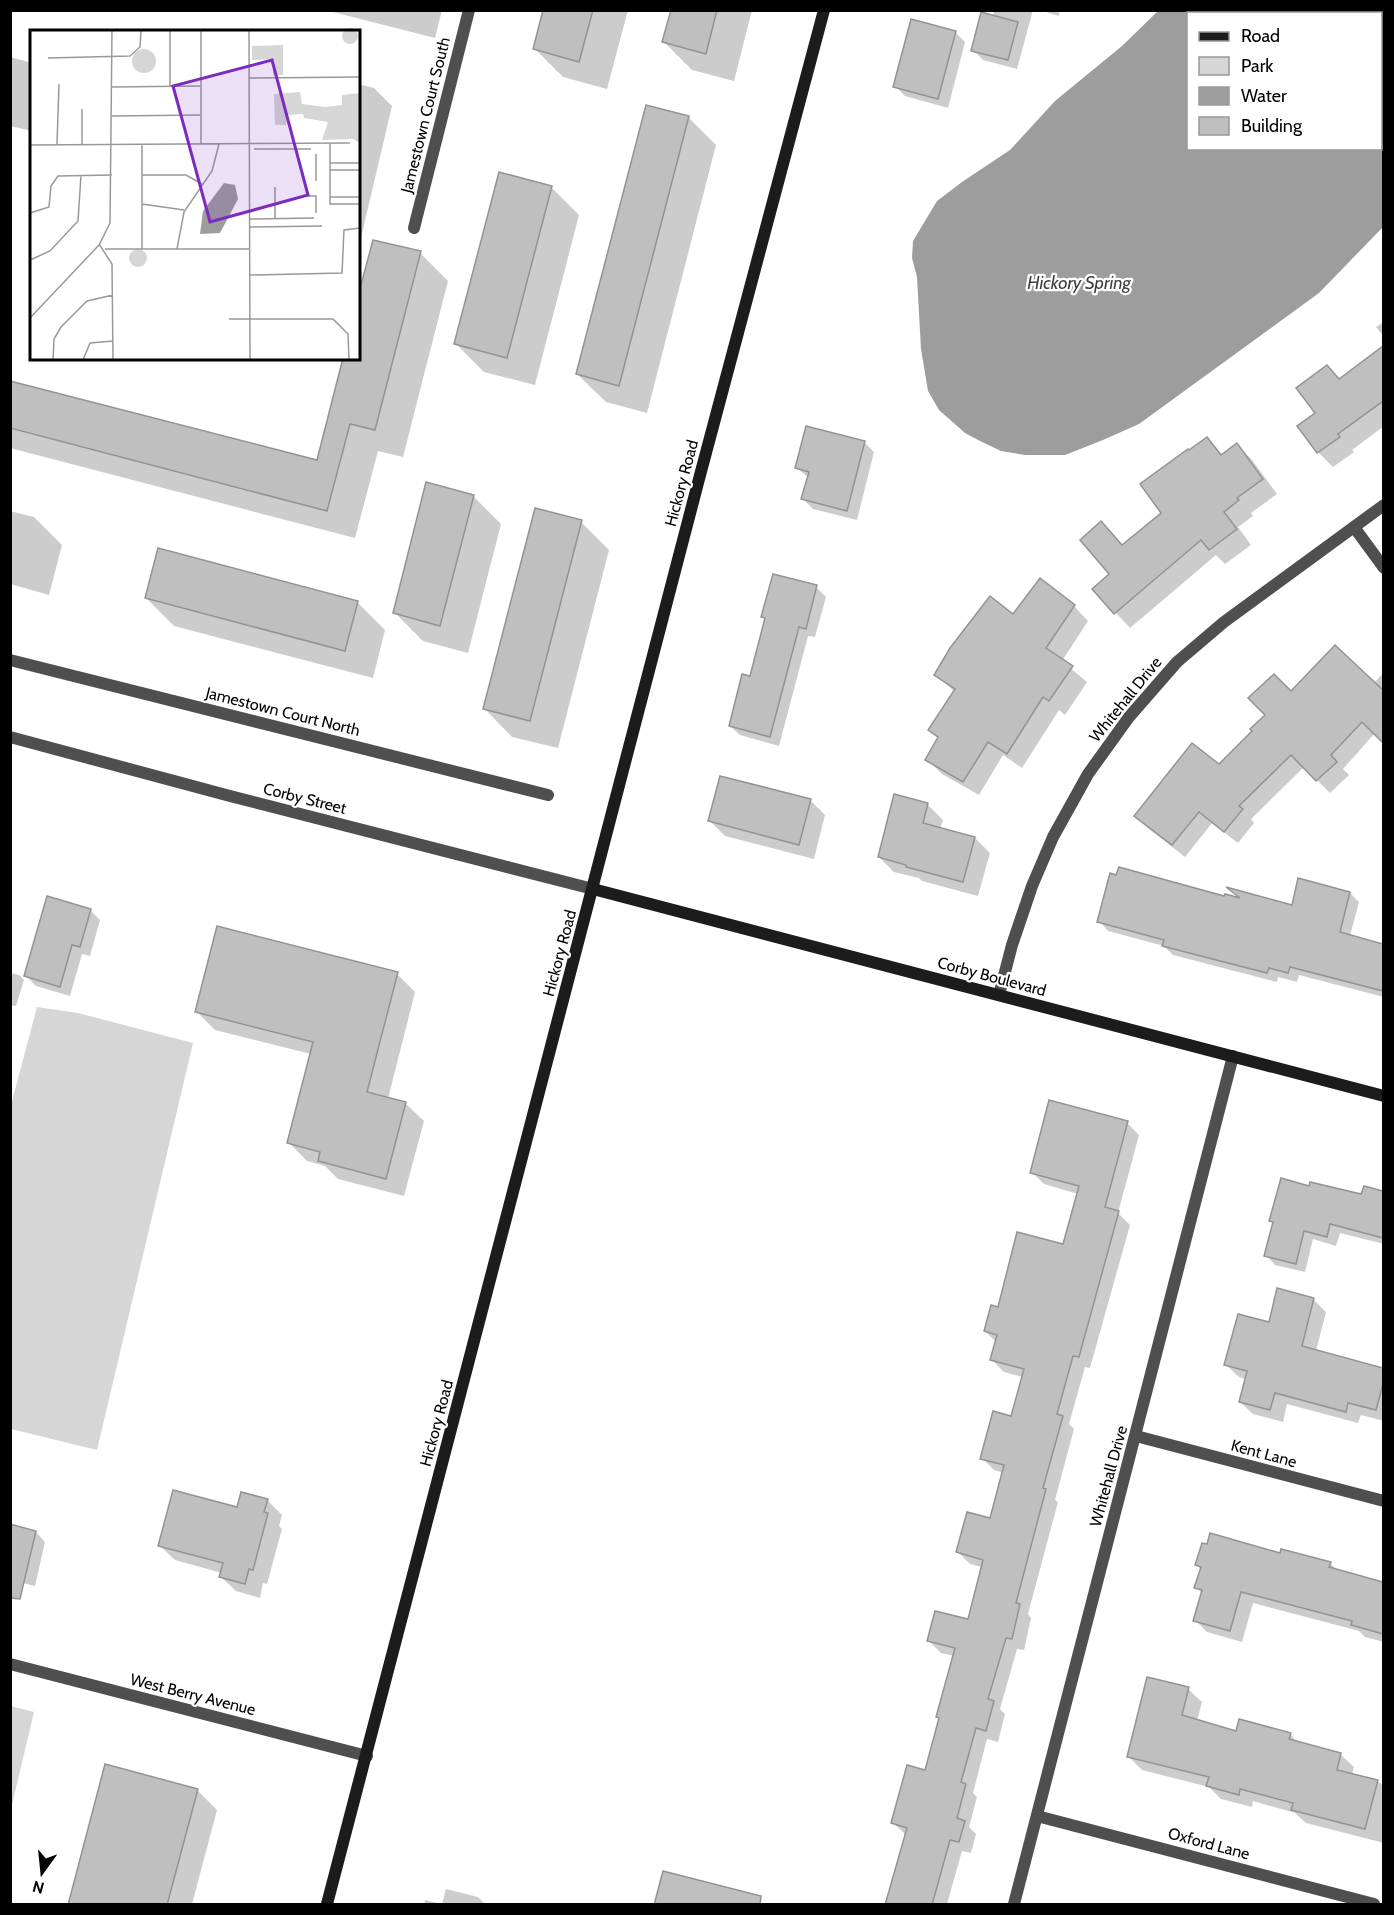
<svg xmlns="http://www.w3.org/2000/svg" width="1394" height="1915" viewBox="0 0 1394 1915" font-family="Cabin,sans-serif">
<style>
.green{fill:#d6d6d6}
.water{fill:#9d9d9d;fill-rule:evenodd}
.shadow{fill:#0003}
.building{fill:#bfbfbf;stroke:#939393;stroke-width:1.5}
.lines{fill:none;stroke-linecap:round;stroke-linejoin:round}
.street{stroke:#4f4f4f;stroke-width:12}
.secondary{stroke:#1c1c1c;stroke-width:12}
.labels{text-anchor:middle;stroke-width:4.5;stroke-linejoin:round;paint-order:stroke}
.street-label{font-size:16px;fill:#000;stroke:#fff}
.water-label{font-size:18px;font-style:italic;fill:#3e3e3e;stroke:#fff}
.inset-road{fill:none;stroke:#999;stroke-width:1.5}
.view{fill:#7b2cbf;fill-opacity:0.15;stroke:#7b2cbf;stroke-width:3}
.inset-edge{fill:none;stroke:#000;stroke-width:3}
</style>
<rect width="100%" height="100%" fill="#fff"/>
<g class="green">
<path d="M37,1007L78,1013L193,1043L97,1450L11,1429V1105Z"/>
<path d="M11,1706L34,1712L11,1809L10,1706Z"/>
</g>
<path class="water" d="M1158,11H1383V227L1319,293L1139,424L1103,440L1065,455H1025L1001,451L980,441L965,433L939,410L928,391L921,349L917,277L912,258L913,241L937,201L962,182L1010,150L1055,101L1122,46ZM1188,14H1380V148H1188Z"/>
<g class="shadow">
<path d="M325,10H442L435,38Z"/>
<path d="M545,10H628L607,89L563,77L535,49Z"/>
<path d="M672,10H752L734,81L692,70L664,42Z"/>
<path d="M994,10H1033L1017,69L983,60L973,50L993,17Z"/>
<path d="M1039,10H1060L1059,16Z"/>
<path d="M955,32L965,42L948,108L905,96L895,86Z"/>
<path d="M10,57L32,63V131L10,126Z"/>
<path d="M358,84L374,88L392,106L360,242H358Z"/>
<path d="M688,117L716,145L647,413L606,402L577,374Z"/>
<path d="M551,187L579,215L535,385L484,372L455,343Z"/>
<path d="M420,253L448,281L403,457L378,451L355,538L10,448V382L318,462L358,358Z"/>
<path d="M1384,322V337L1376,327Z"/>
<path d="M1384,348V426L1352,450L1354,452L1333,467L1318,452L1299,426L1317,413L1327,367L1340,380Z"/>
<path d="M1207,439L1223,455L1237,445L1252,460L1277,494L1251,513L1253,516L1238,527L1251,545L1225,564L1216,555L1130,628L1094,589L1111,574L1101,523L1123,546L1163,513Z"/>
<path d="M864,442L874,452L857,520L813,509L803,499L809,478L797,468Z"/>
<path d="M473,496L501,524L468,653L423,641L395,613Z"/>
<path d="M10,511L34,517L62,545L49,595L10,584Z"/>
<path d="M581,522L609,550L558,748L512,737L484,708Z"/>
<path d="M816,587L826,597L815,637L808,636L779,746L740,735L730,726L751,678L766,619L763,617Z"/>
<path d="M146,598L357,602L385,630L373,678L174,626Z"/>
<path d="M1074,606L1088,621L1062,661L1087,682L1065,715L1059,710L1022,768L1003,755L979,795L942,774L927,759L939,739L930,730L955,692L936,675L1013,616Z"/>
<path d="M1384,672V741L1375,733L1343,769L1349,775L1330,793L1304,767L1251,819L1254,823L1238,843L1212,823L1185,857L1149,829L1136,816L1219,766L1291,693L1374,683Z"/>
<path d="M895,796L928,805L943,820L940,829L975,838L990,853L978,896L922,881L919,878L894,872L879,857Z"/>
<path d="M810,800L825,815L814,859L725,836L710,821Z"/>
<path d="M1231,890L1293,907L1350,893L1359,902L1350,936L1384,945V997L1299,975L1297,982L1278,977L1277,982L1173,955L1164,946L1108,931L1099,921L1225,898L1241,900Z"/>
<path d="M90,910L100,920L90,956L82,954L70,996L36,986L26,976Z"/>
<path d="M10,973L19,975L24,980L16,1006L10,1005Z"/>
<path d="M397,974L415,992L388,1099L405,1103L424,1121L404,1196L338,1179L325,1166L307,1161L289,1143L311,1054L215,1030L197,1012Z"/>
<path d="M1127,1123L1139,1135L1118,1213L1130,1225L1090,1368L1085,1367L1069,1424L1074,1429L1055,1500L1058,1502L1028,1614L1031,1618L1024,1650L1017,1649L1000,1709L1005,1714L998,1742L987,1739L973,1793L977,1797L969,1827L976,1834L971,1853L962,1851L947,1904H887L906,1835L893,1823L926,1771L940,1719L937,1717L954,1656L941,1653L929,1641L969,1621L982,1567L970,1564L958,1552L992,1520L1004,1473L994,1470L982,1458L1012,1418L1023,1377L1004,1372L992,1360L996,1342L985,1331L999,1309L1064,1245L1078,1194L1044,1184L1032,1172Z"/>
<path d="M1310,1187L1363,1196L1365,1188L1384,1193V1244L1340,1233L1336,1246L1313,1239L1305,1272L1275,1265L1266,1255L1274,1224L1271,1221Z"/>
<path d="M1313,1299L1326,1312L1316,1351L1384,1369V1421L1361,1415L1358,1423L1287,1404L1283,1422L1253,1414L1240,1402L1246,1379L1239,1377L1226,1365L1270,1324Z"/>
<path d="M267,1500L282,1515L279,1526L282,1529L267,1584L263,1583L260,1598L236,1591L221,1577L222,1573L175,1560L160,1546Z"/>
<path d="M36,1532L45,1542L35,1586L10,1580Z"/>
<path d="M1281,1555L1330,1563L1338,1571L1384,1583V1642L1365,1637L1359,1631L1253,1603L1242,1642L1207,1632L1195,1620L1202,1593L1196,1587L1201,1569L1197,1565Z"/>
<path d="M1188,1689L1202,1702L1197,1721L1237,1733L1290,1734L1299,1744L1340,1754L1354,1767L1352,1775L1377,1781L1384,1786V1843L1306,1823L1295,1813L1253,1801L1252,1807L1221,1799L1209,1787L1142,1770L1129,1757Z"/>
<path d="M197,1790L217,1810L192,1904H69Z"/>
<path d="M446,1889L478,1897L485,1904H442Z"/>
<path d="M425,1900L441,1904H424Z"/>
</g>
<g class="building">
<path d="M543,10H593L579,62L533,49Z"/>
<path d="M671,10H717L706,54L662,42Z"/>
<path d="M981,12L1018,22L1008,60L971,51Z"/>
<path d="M911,19L956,31L938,99L893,87Z"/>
<path d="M646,105L689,116L619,386L576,374Z"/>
<path d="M499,172L552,186L507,358L454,344Z"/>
<path d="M373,240L421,251L375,430L350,424L327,511L10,428V381L317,460L343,358H358V296Z"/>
<path d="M1383,346V401L1338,434L1340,437L1317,453L1297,426L1315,413L1296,388L1327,365L1339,379Z"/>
<path d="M806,426L865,441L847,511L801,499L809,472L795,468Z"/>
<path d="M1207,437L1221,455L1237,443L1263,479L1237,498L1239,500L1224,512L1237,529L1209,550L1201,540L1114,614L1092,589L1109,574L1080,540L1101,521L1122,545L1161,513L1140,484L1188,449L1189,450Z"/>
<path d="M426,482L474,495L440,626L393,613Z"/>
<path d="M535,508L582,520L530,721L483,709Z"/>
<path d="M158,548L358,601L345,651L145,598Z"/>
<path d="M773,574L817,585L806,629L799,627L770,737L729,726L742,674L750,676L765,618L761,617Z"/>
<path d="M1040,578L1075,605L1046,648L1073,666L1049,701L1043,697L1007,754L988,742L963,782L925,760L938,737L928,730L955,689L934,675L950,648L990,596L1013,614Z"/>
<path d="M1335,645L1383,690V743L1362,722L1331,755L1337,762L1316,781L1291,755L1239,806L1243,809L1224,832L1199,812L1172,845L1134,816L1192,743L1219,764L1252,731L1250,729L1265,715L1248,698L1274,674L1291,691Z"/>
<path d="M720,776L811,799L799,845L708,821Z"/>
<path d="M894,794L928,803L923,823L975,837L963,882L906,867V865L878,857Z"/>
<path d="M1119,867L1224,896L1225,894L1240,898L1226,887L1292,905L1298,878L1350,892L1340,932L1383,944V991L1290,967L1288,973L1269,968L1267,973L1162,946L1164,940L1097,922L1110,873L1116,875Z"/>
<path d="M47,896L91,909L80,947L72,945L60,987L24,976Z"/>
<path d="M217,926L398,972L367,1092L406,1102L386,1179L318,1161L320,1152L287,1143L313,1042L195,1012Z"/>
<path d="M1049,1100L1128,1121L1105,1207L1119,1211L1079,1357L1073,1356L1057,1414L1063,1416L1043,1488L1046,1489L1016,1603L1020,1604L1012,1639L1006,1638L988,1699L994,1701L986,1731L976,1728L961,1782L966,1784L957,1818L965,1821L959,1842L950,1840L932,1905H885L907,1828L891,1823L907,1765L925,1770L939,1718L936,1717L955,1648L927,1641L935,1611L968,1619L983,1560L956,1552L967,1512L990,1518L1004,1465L980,1459L993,1411L1011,1416L1024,1369L990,1360L997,1335L984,1331L991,1305L998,1307L1017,1232L1063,1244L1079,1186L1030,1173Z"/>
<path d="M1281,1178L1309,1186L1310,1182L1361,1194L1364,1186L1383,1191V1238L1330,1224L1327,1237L1304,1231L1296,1264L1264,1256L1273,1222L1269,1221Z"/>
<path d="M1277,1288L1314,1298L1302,1346L1383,1368V1384L1376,1410L1348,1403L1346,1412L1275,1393L1270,1410L1239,1402L1247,1371L1224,1365L1238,1314L1269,1322Z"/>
<path d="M173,1490L237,1507L241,1492L268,1499L264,1512L268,1513L253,1570L249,1569L245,1584L219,1577L223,1563L158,1546Z"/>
<path d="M10,1524L36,1531L20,1599L10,1598Z"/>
<path d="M1210,1533L1280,1553L1281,1549L1331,1562L1329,1567L1383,1582V1634L1351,1625L1352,1621L1241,1592L1230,1631L1193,1621L1202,1590L1194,1588L1201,1567L1195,1565L1202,1543L1207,1544Z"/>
<path d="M1147,1677L1189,1687L1182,1715L1236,1731L1239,1719L1291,1733L1289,1739L1341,1753L1337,1770L1378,1780L1365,1829L1291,1810L1293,1803L1240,1789L1239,1795L1206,1786L1209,1777L1127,1757Z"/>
<path d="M105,1764L198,1789L167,1905H68Z"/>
<path d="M663,1871L761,1896L760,1905H654Z"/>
</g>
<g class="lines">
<g class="street">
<path d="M414,228L469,10"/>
<path d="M1354,527L1384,568"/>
<path d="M10,660L548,795"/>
<path d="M10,737L230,796L593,889"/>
<path d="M999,995L1012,945L1032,886L1053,837L1088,774L1129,717L1177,662L1224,622L1384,505"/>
<path d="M1136,1436L1384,1501"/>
<path d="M10,1664L367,1756"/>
<path d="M1037,1816L1374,1904"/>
<path d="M1014,1904L1233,1056"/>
</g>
<g class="secondary">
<path d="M593,889L1384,1096"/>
<path d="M327,1904L699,479L824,10"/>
</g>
</g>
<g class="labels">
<g class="street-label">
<text transform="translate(425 115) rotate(-76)" y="6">Jamestown Court South</text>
<text transform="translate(681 483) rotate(-75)" y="6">Hickory Road</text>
<text transform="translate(1125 699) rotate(-51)" y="6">Whitehall Drive</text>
<text transform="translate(283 711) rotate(14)" y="6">Jamestown Court North</text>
<text transform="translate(305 798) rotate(14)" y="6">Corby Street</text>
<text transform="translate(559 953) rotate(-75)" y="6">Hickory Road</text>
<text transform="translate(992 976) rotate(15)" y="6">Corby Boulevard</text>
<text transform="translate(436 1423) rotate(-75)" y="6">Hickory Road</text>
<text transform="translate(1264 1453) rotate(15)" y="6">Kent Lane</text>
<text transform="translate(1108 1476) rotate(-75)" y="6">Whitehall Drive</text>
<text transform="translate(193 1694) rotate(14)" y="6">West Berry Avenue</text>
<text transform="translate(1209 1843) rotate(15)" y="6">Oxford Lane</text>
</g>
<g class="water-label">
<text x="1079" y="289">Hickory Spring</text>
</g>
</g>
<g transform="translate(30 30)">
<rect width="330" height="330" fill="#fff"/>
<path d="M312 6a8 8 0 1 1 16 0a8 8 0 1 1-16 0ZM253,15V45H243V29L222,30V16ZM102 31a12 12 0 1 1 24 0a12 12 0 1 1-24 0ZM270,62L272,74L295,77L312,75V65L330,63V113L323,109L292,110L298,92L274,88L273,84L257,85L256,95H245L244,64ZM99 228a9 9 0 1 1 18 0a9 9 0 1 1-18 0Z" fill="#d6d6d6"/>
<path d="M194,153L205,155L208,169L190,203L170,204L173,181Z" fill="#9d9d9d"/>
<path class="inset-road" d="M171,0V114M219,0L220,330M18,28L100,26L110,17L111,0M219,48L330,47M82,57L170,56M140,57V0M52,79V114M82,86L170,85M300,113V174H330M27,114L29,54M112,114V219M0,115L320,113M224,119H281M286,124V151M300,133H330M300,140H330M112,145H156L172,154M245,157V189M272,166H286V183M300,167H330M112,174L154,180M0,183L19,177L21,156L28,146L82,145M220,189L284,188M220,197L292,196M69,214L82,234L83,330M75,219H220M147,219L154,182L182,141L189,114M0,230L20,221L48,191L51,145M220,245L312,243L314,200L330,198M0,288L69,215L80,193L82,0M199,289H303L318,304L319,330M23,330L24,309L31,297L57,271L83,265M53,330L60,313L83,311"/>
<path class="view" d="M242,30L278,165L180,192L143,56Z"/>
<rect width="330" height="330" class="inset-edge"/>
</g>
<rect width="1394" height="1915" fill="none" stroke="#000000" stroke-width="24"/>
<rect x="1187" y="12" width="195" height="138" fill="#ffffff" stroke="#999999" stroke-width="1.5"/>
<rect x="1199" y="32" width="30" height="9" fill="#1c1c1c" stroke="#999999" stroke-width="1.5"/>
<text x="1241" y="42" font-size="18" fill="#000000">Road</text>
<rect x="1199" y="57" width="30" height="18" fill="#d6d6d6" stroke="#999999" stroke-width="1.5"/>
<text x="1241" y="72" font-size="18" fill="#000000">Park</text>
<rect x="1199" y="87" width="30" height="18" fill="#9d9d9d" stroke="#999999" stroke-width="1.5"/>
<text x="1241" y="102" font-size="18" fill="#000000">Water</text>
<rect x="1199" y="117" width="30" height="18" fill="#bfbfbf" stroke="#999999" stroke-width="1.5"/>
<text x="1241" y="132" font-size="18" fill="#000000">Building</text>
<g transform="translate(42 1873) rotate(195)" stroke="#ffffff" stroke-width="4.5" paint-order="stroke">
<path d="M0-4.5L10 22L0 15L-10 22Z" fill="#000000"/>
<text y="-9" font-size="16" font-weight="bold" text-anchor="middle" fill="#000000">N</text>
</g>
</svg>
